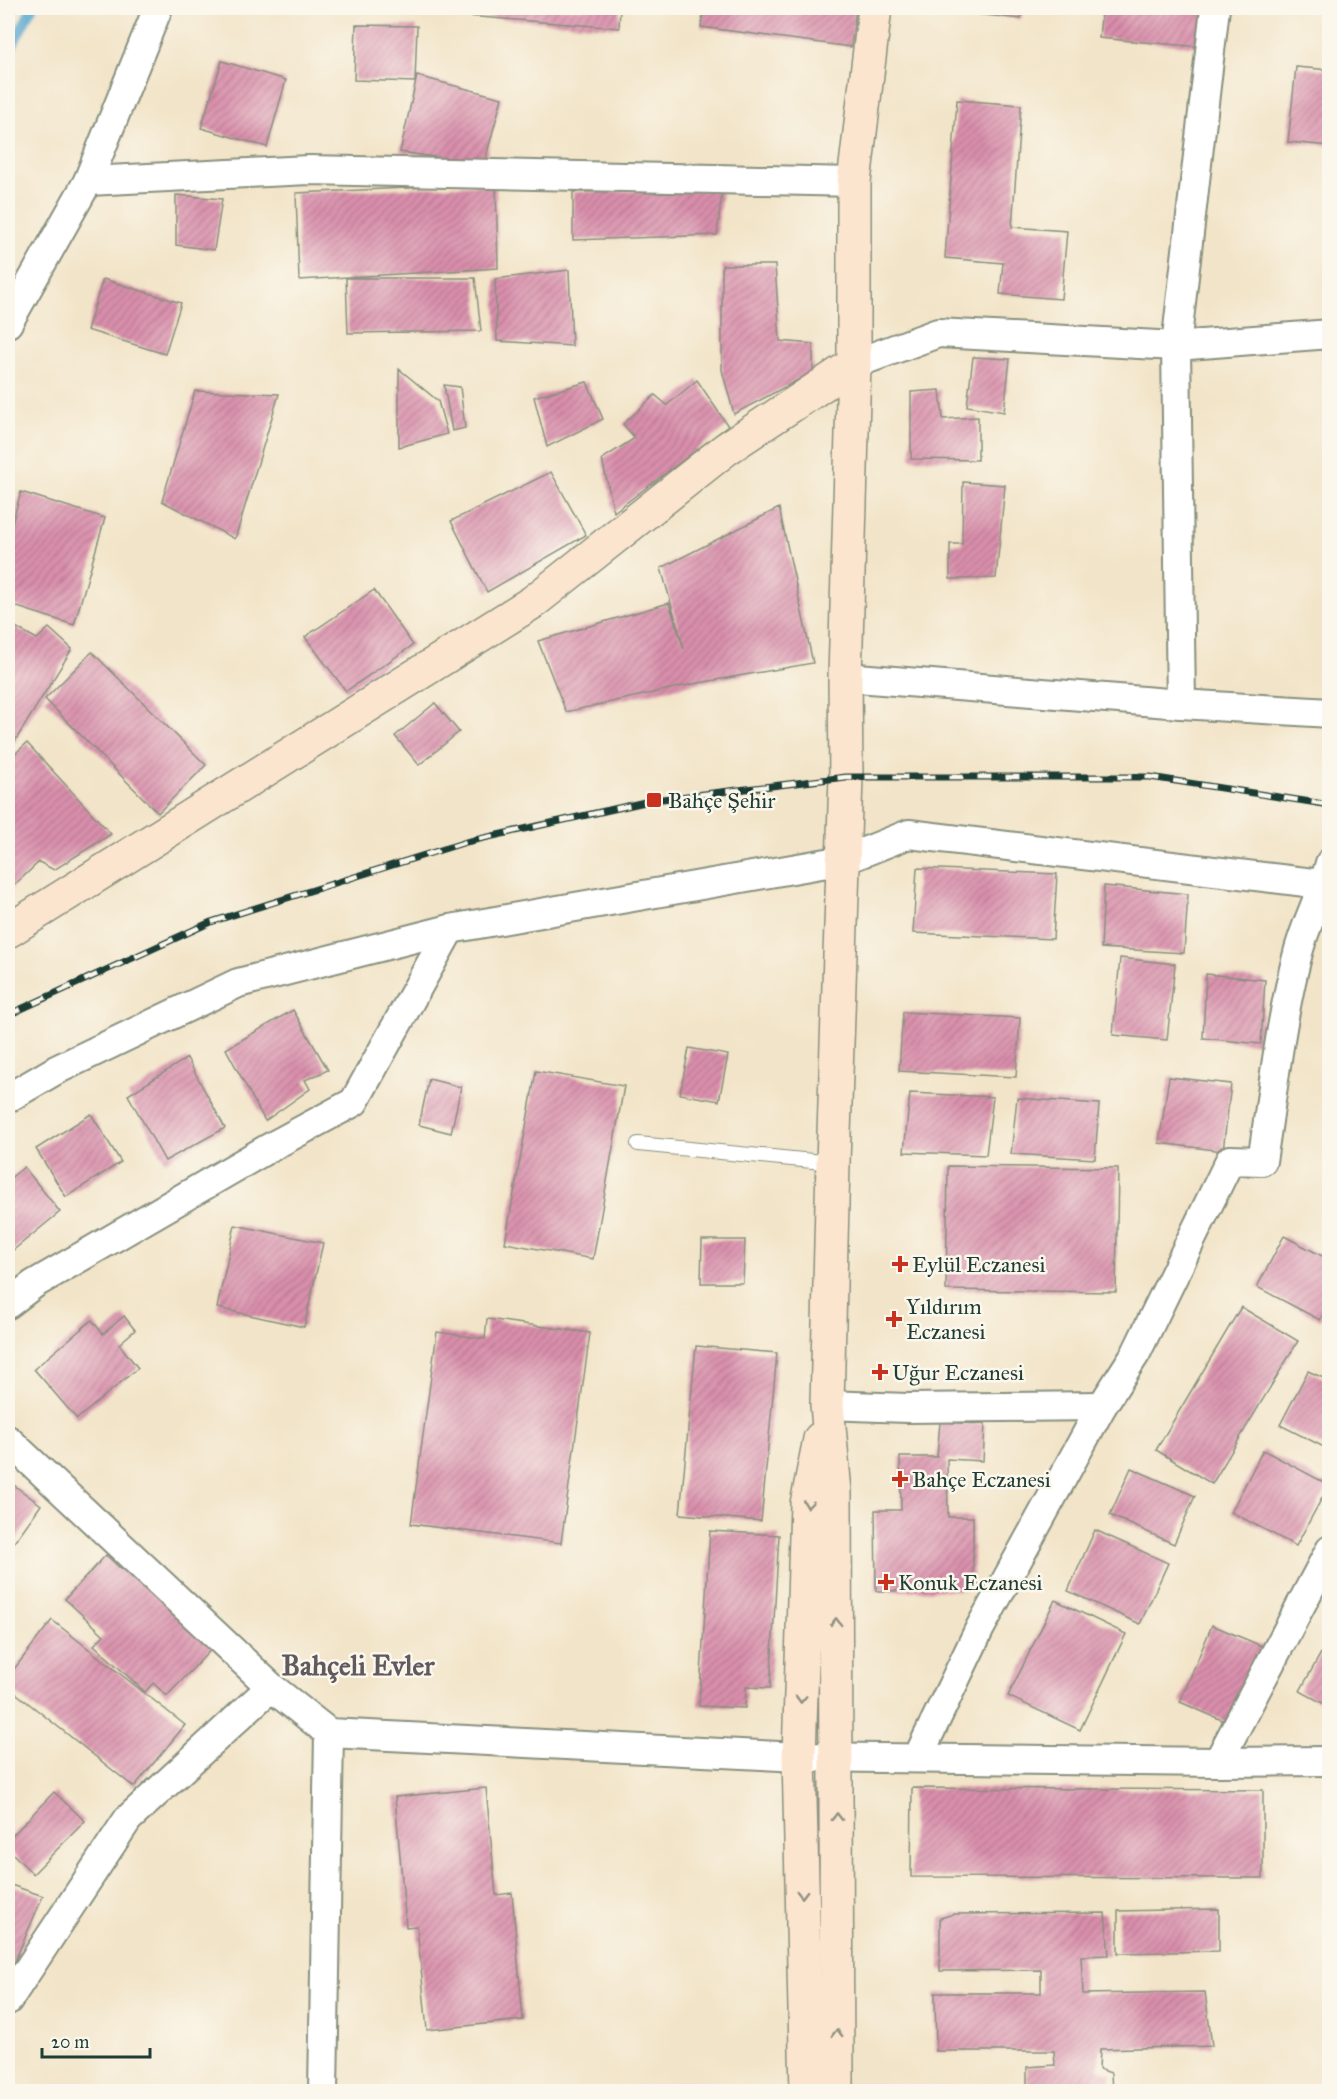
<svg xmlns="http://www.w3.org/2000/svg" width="1337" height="2099" viewBox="0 0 1337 2099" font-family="'IM FELL Great Primer',serif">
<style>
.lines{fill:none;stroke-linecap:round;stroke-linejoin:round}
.stream{stroke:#54a5cf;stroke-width:10}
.building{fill:url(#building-hatch)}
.lane-casing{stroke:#88907e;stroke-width:16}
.street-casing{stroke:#88907e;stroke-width:32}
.secondary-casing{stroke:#88907e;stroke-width:36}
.lane{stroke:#fff;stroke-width:14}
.street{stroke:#fff;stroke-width:28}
.secondary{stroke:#fce5cf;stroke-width:33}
.rail-casing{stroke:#1f3d34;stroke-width:7}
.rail{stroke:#fbf7ec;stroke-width:4.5;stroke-dasharray:14;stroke-linecap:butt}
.oneway{stroke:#8e9182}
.poi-dot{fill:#c8321e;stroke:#fbf7ec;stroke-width:2}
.labels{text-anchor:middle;stroke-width:5;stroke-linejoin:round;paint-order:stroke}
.poi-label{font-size:22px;fill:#1f3d34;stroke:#fbf7ec;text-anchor:start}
.district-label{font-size:28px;font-weight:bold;fill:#605a5e;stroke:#fbf7ec}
</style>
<defs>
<pattern id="building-hatch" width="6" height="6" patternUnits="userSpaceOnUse" patternTransform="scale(1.5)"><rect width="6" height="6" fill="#da8fac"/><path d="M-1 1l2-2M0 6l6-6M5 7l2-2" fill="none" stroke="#b0768d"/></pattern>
</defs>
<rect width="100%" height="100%" fill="#fbf7ec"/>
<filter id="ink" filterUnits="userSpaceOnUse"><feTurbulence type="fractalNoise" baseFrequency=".0167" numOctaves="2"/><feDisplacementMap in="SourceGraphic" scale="12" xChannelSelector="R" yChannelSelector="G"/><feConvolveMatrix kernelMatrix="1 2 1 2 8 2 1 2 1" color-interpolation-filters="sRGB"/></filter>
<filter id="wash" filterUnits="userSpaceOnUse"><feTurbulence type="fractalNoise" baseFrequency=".008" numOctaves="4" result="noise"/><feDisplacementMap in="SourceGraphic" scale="24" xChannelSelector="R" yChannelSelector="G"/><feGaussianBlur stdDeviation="1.35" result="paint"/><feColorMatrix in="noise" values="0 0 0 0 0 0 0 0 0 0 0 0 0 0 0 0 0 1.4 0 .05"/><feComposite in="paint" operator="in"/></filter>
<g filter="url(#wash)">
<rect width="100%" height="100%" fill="#f2e4c8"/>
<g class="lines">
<path class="stream" d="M8,54L32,8"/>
</g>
<g id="blocks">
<g class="building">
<path d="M443,8H620L619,28L442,14Z"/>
<path d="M704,8H856L851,47L701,27Z"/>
<path d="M968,8H1023L1021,19L967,13Z"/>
<path d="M1102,8H1205L1201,47L1099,38Z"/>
<path d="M356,25L417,26L415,82L354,80Z"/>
<path d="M222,61L286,80L267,147L201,128Z"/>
<path d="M1296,67L1330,70V146L1288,142Z"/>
<path d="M417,76L502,98L484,164L400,152Z"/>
<path d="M957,100L1021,105L1012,227L1067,231L1061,299L1000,294L1003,263L945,258Z"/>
<path d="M496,184L498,268L299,280L296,193Z"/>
<path d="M722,190L717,235L573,240V192Z"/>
<path d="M176,195L222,199L214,250L176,245Z"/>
<path d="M722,265H775L780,341L813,344V372L734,414L722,370Z"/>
<path d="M569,270L572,346L497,341L495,279Z"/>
<path d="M346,278H475L481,331L348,333Z"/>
<path d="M103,279L181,303L165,354L87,330Z"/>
<path d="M973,357L1010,359L1004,412L967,406Z"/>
<path d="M399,369L438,401L447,434L399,447Z"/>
<path d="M697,380L728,426L614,512L602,459L635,438L623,424L655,395L667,405Z"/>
<path d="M587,382L603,419L547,447L534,397Z"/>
<path d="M444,385L460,387L465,428L452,431Z"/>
<path d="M940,390L943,419L978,417V460L911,459V392Z"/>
<path d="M195,391L279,394L235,539L162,501Z"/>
<path d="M551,472L586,535L487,592L451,521Z"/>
<path d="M963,482L1005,485L996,578L950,579V544H962Z"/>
<path d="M21,492L105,518L74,625L8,604V538Z"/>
<path d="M779,508L813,663L693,684L566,712L538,641L669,603L684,649L661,568Z"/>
<path d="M374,590L413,645L346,691L305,637Z"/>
<path d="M8,623L37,639L49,628L72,649L12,746L8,744Z"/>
<path d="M92,652L206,765L158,813L45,699Z"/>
<path d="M435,703L459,732L419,765L395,736Z"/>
<path d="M27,743L111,834L54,870L39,862L8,891V760Z"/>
<path d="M917,868L1057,874L1053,939L913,933Z"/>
<path d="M1104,886L1188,894L1184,953L1101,948Z"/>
<path d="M1120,958L1175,964L1167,1040L1113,1035Z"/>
<path d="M1206,974L1265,980L1261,1044L1203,1038Z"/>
<path d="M293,1010L328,1070L305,1080L310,1089L265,1121L226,1049Z"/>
<path d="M903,1012L1020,1018L1016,1077L899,1071Z"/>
<path d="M689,1048L728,1055L719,1101L680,1094Z"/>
<path d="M187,1058L225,1128L165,1161L128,1095Z"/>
<path d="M536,1071L624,1086L593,1259L505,1243Z"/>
<path d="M1169,1077L1231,1084L1223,1151L1159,1143Z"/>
<path d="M429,1079L461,1087L451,1133L419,1125Z"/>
<path d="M910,1093L993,1097L986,1155L904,1152Z"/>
<path d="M1017,1098L1099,1104L1095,1159L1011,1154Z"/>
<path d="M91,1114L121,1162L66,1197L36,1149Z"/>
<path d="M948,1166L1118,1168L1116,1292L946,1290Z"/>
<path d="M24,1167L60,1212L11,1252L8,1248V1180Z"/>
<path d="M235,1225L323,1243L304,1327L217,1308Z"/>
<path d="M1284,1236L1330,1260V1303L1320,1320L1257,1287Z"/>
<path d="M702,1240H745L743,1283H701Z"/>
<path d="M1241,1307L1298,1341L1212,1484L1156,1450Z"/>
<path d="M124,1316L135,1330L119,1344L138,1368L77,1419L34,1369L92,1320L103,1334Z"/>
<path d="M487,1319L590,1333L561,1543L411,1524L437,1332L485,1339Z"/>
<path d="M696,1346L777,1353L761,1521L680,1514Z"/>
<path d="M1308,1371L1330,1381V1450L1280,1425Z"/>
<path d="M940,1422L985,1424L983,1461L947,1459L948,1517H973V1590L876,1591L875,1510H901L900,1457H937Z"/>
<path d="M1263,1450L1329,1485L1296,1546L1231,1512Z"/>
<path d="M1131,1468L1195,1496L1174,1544L1110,1515Z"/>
<path d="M8,1481L41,1505L8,1551Z"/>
<path d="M1095,1530L1168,1563L1140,1624L1068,1591Z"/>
<path d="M710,1531L779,1535L770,1688L746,1687L745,1708L699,1706Z"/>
<path d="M106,1555L122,1570L130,1560L218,1642L167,1696L153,1683L145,1692L94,1645L104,1635L65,1599Z"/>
<path d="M1055,1600L1126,1634L1080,1730L1008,1696Z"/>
<path d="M52,1620L185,1725L134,1787L8,1687V1677Z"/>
<path d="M1212,1625L1264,1647L1231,1724L1180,1702Z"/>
<path d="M1330,1637V1707L1300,1691Z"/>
<path d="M486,1788L496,1895L512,1893L523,2020L427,2030L417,1926L406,1927L395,1797Z"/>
<path d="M912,1788L1263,1790V1878L911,1877Z"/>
<path d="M54,1792L85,1821L33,1874L8,1849V1840Z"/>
<path d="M8,1884L43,1896L8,1977Z"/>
<path d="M1219,1909V1951L1118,1953V1911Z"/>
<path d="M1105,1913L1109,1955L1081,1956L1083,1994L1205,1992L1212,2046L1100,2049L1099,2069L1111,2073L1112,2092H1027V2067L1055,2065L1054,2051H936L935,1993H1041V1970L940,1971V1918L954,1914Z"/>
</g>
</g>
</g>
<g filter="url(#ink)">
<use href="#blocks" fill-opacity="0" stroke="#88907e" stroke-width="1.5"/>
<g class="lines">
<defs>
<path id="lane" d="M638,1144L833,1163"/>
<g id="street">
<path d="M88,181L309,170L854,182"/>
<path d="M8,323L88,181L158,8"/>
<path d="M854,364L938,333L1176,346L1330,334"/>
<path d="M845,677L1181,704L1330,713"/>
<path d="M1181,704L1176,346L1215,8"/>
<path d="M450,929L844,860L909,834L1330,885"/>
<path d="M8,1098L56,1070L238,983L450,929L354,1102L267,1149L34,1284L8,1304"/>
<path d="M827,1405L907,1408L1102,1406"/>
<path d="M8,1440L271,1687L329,1733L799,1757L1218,1762L1330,1761"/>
<path d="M918,1757L980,1628L1102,1406L1136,1353L1230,1160L1262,1161C1273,1092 1280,1021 1298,953C1306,922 1322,894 1330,863"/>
<path d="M1218,1762L1330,1550"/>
<path d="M8,2000L128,1819L271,1687"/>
<path d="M323,2092L329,1733"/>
</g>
<g id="secondary">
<path d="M8,931L533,602L726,449L854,364"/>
<path d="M807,2092L799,1757L807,1504L820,1439"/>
<path d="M837,2092L835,1492L827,1405L833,1163L846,777L845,677L854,364V182L875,8"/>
</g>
</defs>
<use href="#lane" class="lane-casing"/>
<use href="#street" class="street-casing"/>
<use href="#secondary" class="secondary-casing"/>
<use href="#lane" class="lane"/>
<use href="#street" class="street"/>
<use href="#secondary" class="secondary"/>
<defs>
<path id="rail" d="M8,1015L211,922L466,842L654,800L846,777H1150L1330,805"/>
</defs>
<use href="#rail" class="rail-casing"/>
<use href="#rail" class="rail"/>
</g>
<defs><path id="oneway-chevron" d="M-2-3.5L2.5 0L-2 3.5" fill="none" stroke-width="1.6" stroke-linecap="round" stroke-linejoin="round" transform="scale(1.5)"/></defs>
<g class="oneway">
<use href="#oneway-chevron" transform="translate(808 1504) rotate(97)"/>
<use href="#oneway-chevron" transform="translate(836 1622) rotate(-90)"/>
<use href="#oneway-chevron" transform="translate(801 1699) rotate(92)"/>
<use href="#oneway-chevron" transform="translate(837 1817) rotate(-90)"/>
<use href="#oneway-chevron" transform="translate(802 1894) rotate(89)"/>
<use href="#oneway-chevron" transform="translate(837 2033) rotate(-90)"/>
</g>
</g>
<g class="poi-dot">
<rect x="646" y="792" width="16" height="16" rx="3"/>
<path d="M897 1255h6v6h6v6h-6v6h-6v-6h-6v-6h6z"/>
<path d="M891 1310h6v6h6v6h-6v6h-6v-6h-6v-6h6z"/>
<path d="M877 1363h6v6h6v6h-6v6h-6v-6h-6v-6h6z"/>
<path d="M897 1470h6v6h6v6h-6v6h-6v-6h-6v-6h6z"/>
<path d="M883 1573h6v6h6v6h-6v6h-6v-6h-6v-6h6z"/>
</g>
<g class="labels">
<g class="poi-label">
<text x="668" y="808">Bahçe Şehir</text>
<text x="912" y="1272">Eylül Eczanesi</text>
<text x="906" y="1314">Yıldırım<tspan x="906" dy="25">Eczanesi</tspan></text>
<text x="892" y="1380">Uğur Eczanesi</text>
<text x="912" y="1487">Bahçe Eczanesi</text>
<text x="898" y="1590">Konuk Eczanesi</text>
</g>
<g class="district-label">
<text x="358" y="1675">Bahçeli Evler</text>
</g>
</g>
<rect width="1337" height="2099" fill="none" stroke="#fbf7ec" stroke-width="30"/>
<path d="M42 2048v9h108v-9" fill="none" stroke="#1f3d34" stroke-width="3"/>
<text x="51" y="2048" font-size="18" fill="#1f3d34" stroke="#fbf7ec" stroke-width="4.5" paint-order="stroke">20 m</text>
</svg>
